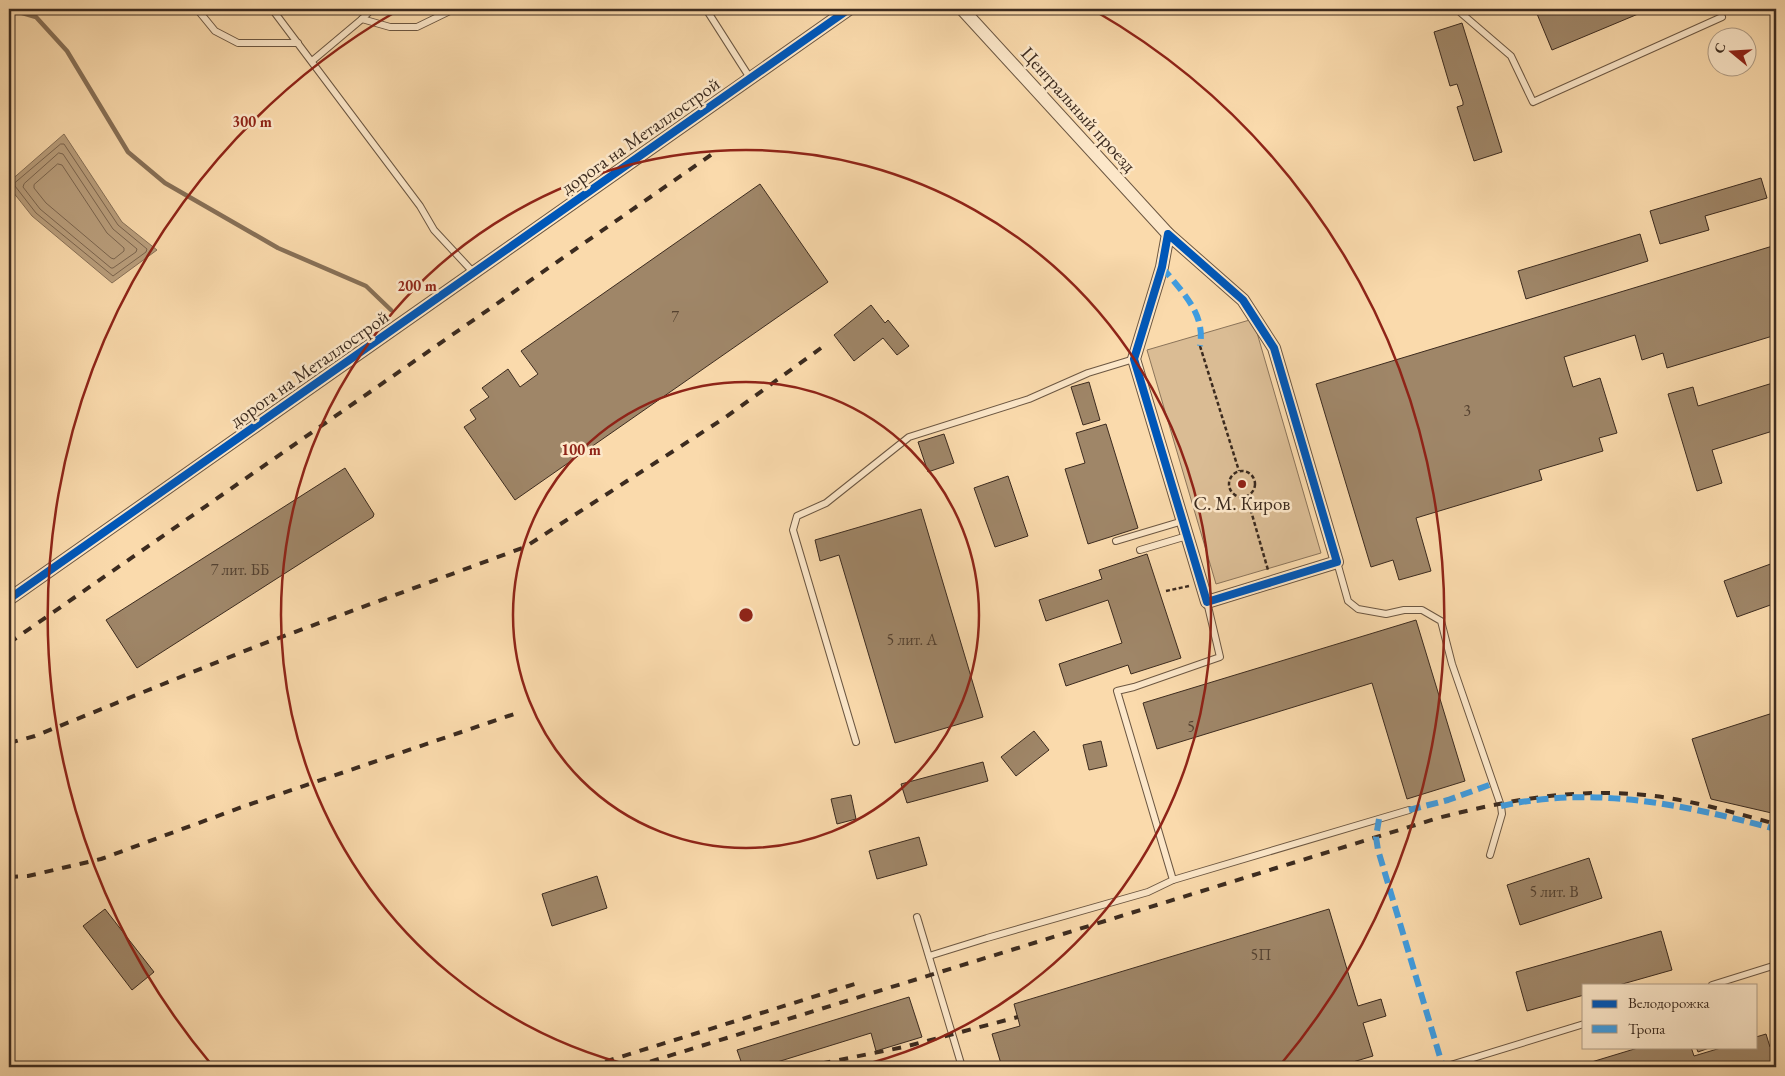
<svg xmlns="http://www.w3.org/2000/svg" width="1785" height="1076" viewBox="0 0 1785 1076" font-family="'EB Garamond',serif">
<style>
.green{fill:#dabc94;stroke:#8b745a}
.water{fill:#b99e7c;stroke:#877057}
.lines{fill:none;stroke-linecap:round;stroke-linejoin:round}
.shore{stroke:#7a644e;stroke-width:1}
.stream{stroke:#877057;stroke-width:4.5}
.building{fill:#9f8668;stroke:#3c2b1f}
.lane-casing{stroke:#6c5742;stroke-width:8}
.street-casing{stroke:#6c5742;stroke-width:14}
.path{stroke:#3c2b1f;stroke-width:2.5;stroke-dasharray:4 2.5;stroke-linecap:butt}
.lane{stroke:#fce7c9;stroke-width:6}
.street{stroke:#fce7c9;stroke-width:12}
.rail{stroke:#3c2b1f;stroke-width:4;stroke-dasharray:9 9;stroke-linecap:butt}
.quiet{stroke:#3f9ce0;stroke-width:6;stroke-dasharray:12 6;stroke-linecap:butt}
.cycleway-casing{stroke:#fce7c9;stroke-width:11}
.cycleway{stroke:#0057b8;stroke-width:8}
.ring{fill:none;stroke:#8f2418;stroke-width:2.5}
.poi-dot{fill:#8f2418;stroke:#fce7c9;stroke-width:2}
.labels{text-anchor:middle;stroke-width:5;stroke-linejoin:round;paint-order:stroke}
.number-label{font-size:16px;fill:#554231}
.street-label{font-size:19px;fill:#3c2b1f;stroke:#fce7c9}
.poi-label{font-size:19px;fill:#3c2b1f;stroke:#fce7c9}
.centre{fill:#8f2418;stroke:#fce7c9;stroke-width:2.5}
.ring-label{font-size:15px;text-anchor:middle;font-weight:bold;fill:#8f2418;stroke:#fce7c9;stroke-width:5;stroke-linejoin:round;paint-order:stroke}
</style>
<rect width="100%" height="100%" fill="#fadaac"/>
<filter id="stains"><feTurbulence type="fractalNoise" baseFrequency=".004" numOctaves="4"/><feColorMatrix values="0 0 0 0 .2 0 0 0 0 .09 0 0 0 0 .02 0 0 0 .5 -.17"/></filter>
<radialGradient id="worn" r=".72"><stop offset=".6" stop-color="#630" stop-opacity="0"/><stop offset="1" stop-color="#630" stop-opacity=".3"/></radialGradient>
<path class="green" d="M1253,319L1321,553L1216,584L1147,350Z"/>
<path class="water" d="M64,134L122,222L157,250L112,283L32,216L9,187V182Z"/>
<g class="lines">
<g class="shore">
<path d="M61,144H64L118,225L147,249L146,252L113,276L36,213L15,186V183Z"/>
<path d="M59,153L63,154L113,229L137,249L136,252L113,268H111L40,209L23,187L24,184Z"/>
<path d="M58,164L62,165L107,233L124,248V251L114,259L111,258L46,203L34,188V185Z"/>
</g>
<path class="stream" d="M9,9L36,17L67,51L128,152L165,183L278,248L366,286L391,310"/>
</g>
<g class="building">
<path d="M1535,9H1650L1552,50Z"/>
<path d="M1462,23L1502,152L1474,161L1457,107L1463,105V102L1457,84L1450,86L1434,32Z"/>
<path d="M1761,178L1767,198L1705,216L1709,230L1660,244L1650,211Z"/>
<path d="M760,184L828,282L515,500L464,427L476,419L470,410L489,397L482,388L508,369L520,387L538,374L521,351Z"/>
<path d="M1640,234L1648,261L1526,299L1518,271Z"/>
<path d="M1776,245V335L1667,368L1663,353L1642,360L1635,335L1564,357L1573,387L1600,378L1617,433L1599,438L1603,451L1539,470L1542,480L1416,518L1431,571L1399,580L1393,560L1371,567L1316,384Z"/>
<path d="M871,305L885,323L888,320L909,346L897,355L883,338L854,361L834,335Z"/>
<path d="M1089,382L1100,420L1083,425L1071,387Z"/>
<path d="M1776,382V430L1712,450L1722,483L1697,491L1668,394L1693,387L1698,406Z"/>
<path d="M1106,424L1138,528L1088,544L1065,469L1085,463L1076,433Z"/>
<path d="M944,434L954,463L928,472L918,442Z"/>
<path d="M345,468L374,514L373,517L137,668L106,620Z"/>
<path d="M1008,476L1028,536L995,547L974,488Z"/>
<path d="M921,509L983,717L895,743L839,555L820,561L815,540Z"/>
<path d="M1147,554L1181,658L1131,674L1128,665L1066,686L1059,664L1122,643L1108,600L1046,621L1039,600L1102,579L1099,570Z"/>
<path d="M1776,562V603L1737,617L1724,581Z"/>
<path d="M1416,620L1465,781L1407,799L1372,683L1157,749L1143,703Z"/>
<path d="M1776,712V814L1711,799L1692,739Z"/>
<path d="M1034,731L1049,750L1016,776L1001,757Z"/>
<path d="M1101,741L1107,766L1089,770L1083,745Z"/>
<path d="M983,762L988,781L907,803L901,784Z"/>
<path d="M851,795L856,819L837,824L831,799Z"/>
<path d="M919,837L927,865L877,879L869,851Z"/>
<path d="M1589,858L1602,898L1520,925L1507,885Z"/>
<path d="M597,876L607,908L552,926L542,894Z"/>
<path d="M105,909L154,972L132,990L83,926Z"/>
<path d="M1329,909L1358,1006L1381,999L1386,1016L1363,1023L1373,1056L1336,1067H1002L992,1034L1020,1026L1014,1004Z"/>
<path d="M1661,931L1672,970L1619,985H1584V995L1527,1011L1516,972Z"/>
<path d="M909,997L922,1037L876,1051L871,1033L761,1067H743L737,1050Z"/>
<path d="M1766,1034L1770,1047L1776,1045V1067H1575L1641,1047H1691L1694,1056L1724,1047H1756V1037Z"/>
<path d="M1696,1047H1712L1698,1052Z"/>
</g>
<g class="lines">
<defs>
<g id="lane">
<path d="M197,9L215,31L238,43H298"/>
<path d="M272,9L420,206L434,230L473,272"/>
<path d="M706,9L750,78"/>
<path d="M1460,9L1461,13L1511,56L1533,102L1722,17"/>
<path d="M362,19L390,27H417L454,9"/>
<path d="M312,61L362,19L372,9"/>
<path d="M1116,541L1183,521"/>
<path d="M1140,550L1187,536"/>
<path d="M1337,562L1348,601L1358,609L1386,614L1404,610H1422L1441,621L1452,664L1501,806L1502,814L1490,855"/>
<path d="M856,742L793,530L797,516L826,503L909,437L1029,399L1088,373L1134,359"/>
<path d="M1173,880L1409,810"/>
<path d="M917,917L962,1067"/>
<path d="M929,956L987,938L1148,892L1173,880L1117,691L1134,687L1220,657L1207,602"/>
<path d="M1712,985L1776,965"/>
<path d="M1444,1067L1584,1024"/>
</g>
<g id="street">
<path d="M962,9L1168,234"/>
<path d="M1168,234L1243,300L1274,348L1337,562L1207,602L1134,359L1162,267Z"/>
<path d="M9,599L849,9"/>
</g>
</defs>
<use href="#lane" class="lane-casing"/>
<use href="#street" class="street-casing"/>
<g class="path">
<path d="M1200,346L1239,471"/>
<circle cx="1242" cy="484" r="13"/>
<path d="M1247,497L1268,570"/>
<path d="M1166,591L1189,586"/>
</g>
<use href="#lane" class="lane"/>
<use href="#street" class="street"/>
<g class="rail">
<path d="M9,643L718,150"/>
<path d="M9,743L35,736L257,646L525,547L726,417L821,348"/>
<path d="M9,877L28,876L101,859L242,807L520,712"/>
<path d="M588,1067L861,982"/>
<path d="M633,1067L1438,818C1508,800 1572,788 1645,795C1688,799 1735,813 1776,824"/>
<path d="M804,1067L904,1047L1018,1017"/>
</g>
<g class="quiet">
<path d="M1162,267C1181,291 1206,313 1200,346"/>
<path d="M1501,806C1595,785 1684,805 1776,829"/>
<path d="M1409,810L1448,800L1492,784"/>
<path d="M1379,819L1376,837L1378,850L1443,1067"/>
</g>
<defs>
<g id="cycleway">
<path d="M1168,234L1243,300L1274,348L1337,562L1207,602L1134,359L1162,267Z"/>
<path d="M9,599L849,9"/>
</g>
</defs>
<use href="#cycleway" class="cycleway-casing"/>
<use href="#cycleway" class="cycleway"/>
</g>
<g class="ring">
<circle cx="746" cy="615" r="233"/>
<path d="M637 1067A465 465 0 1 1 855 1067"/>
<path d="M211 1064A698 698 0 0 1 397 11M1095 11A698 698 0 0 1 1281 1064"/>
</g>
<circle class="poi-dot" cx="1242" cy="484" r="5"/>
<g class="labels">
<g class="number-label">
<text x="675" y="322">7</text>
<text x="1467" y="416">3</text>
<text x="240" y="575">7 лит. ББ</text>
<text x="912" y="645">5 лит. А</text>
<text x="1191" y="732">5</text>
<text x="1554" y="897">5 лит. В</text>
<text x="1261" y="960">5П</text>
</g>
<g class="street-label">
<text transform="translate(1079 109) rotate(48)" y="7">Центральный проезд</text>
<text transform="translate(640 135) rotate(-35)" y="7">дорога на Металлострой</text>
<text transform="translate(309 368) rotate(-35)" y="7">дорога на Металлострой</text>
</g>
<g class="poi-label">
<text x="1242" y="510">С. М. Киров</text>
</g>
</g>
<circle cx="746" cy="615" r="8" class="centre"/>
<g class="ring-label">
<text x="252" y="127">300 m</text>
<text x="417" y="291">200 m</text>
<text x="581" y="455">100 m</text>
</g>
<rect width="1785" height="1076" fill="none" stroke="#fadaac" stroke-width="30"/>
<rect x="10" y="10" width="1765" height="1056" fill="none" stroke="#3c2b1f" stroke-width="2.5"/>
<rect x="15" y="15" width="1755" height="1046" fill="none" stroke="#3c2b1f"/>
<rect x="1582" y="984" width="175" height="65" fill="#fce7c9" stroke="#af9c85"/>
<rect x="1592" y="1000" width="25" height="8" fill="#0057b8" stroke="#af9c85"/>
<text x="1628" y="1008" font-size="15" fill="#3c2b1f">Велодорожка</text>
<rect x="1592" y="1025" width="25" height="8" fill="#3f9ce0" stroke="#af9c85"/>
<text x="1628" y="1034" font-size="15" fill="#3c2b1f">Тропа</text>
<g transform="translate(1732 52) rotate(288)"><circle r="24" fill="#fce7c9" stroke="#af9c85"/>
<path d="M0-4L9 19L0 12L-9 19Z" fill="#8f2418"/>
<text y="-8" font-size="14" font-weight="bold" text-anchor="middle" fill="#3c2b1f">С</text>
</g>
<rect width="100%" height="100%" filter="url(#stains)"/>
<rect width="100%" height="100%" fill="url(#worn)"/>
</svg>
